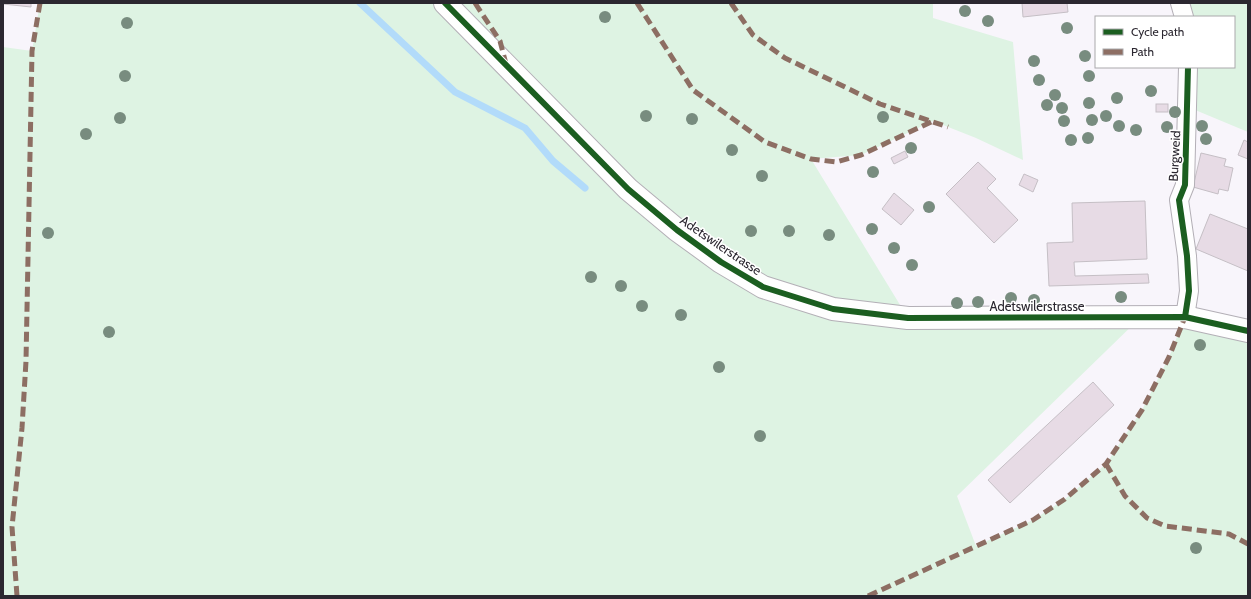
<svg xmlns="http://www.w3.org/2000/svg" width="1251" height="599" viewBox="0 0 1251 599" font-family="Cabin,sans-serif">
<style>
.green{fill:#def3e3}
.lines{fill:none;stroke-linecap:round;stroke-linejoin:round}
.stream{stroke:#b2dbfa;stroke-width:7}
.building{fill:#e7dbe5;stroke:#c5bfc5}
.minor-casing{stroke:#b3afb6;stroke-width:20}
.tertiary-casing{stroke:#b3afb6;stroke-width:24}
.minor{stroke:#fefefe;stroke-width:18}
.tertiary{stroke:#fefefe;stroke-width:22}
.quiet{stroke:#8d6e63;stroke-width:5;stroke-dasharray:10 5;stroke-linecap:butt}
.cycleway-casing{stroke:#fff;stroke-width:8}
.cycleway{stroke:#1b5e20;stroke-width:6}
.tree{fill:#788c7f}
.labels{text-anchor:middle;stroke-width:3;stroke-linejoin:round;paint-order:stroke}
.street-label{font-size:13px;fill:#2b2730;stroke:#fff}
</style>
<rect width="100%" height="100%" fill="#f8f5fb"/>
<g class="green">
<path d="M40,3H933V18L1013,42L1023,160L976,138L933,121L861,155L811,159L908,318L1142,316L957,496L976,546L1033,520L1065,499L1106,464L1142,410L1169,357L1185,317L1248,331V596H3V47L32,51Z"/>
<path d="M1179,3H1248V132L1188,107V67H1234V17H1183Z"/>
</g>
<g class="lines">
<path class="stream" d="M360,3L455,92L525,128L553,161L585,188"/>
</g>
<g class="building">
<path d="M3,3H31V7L3,4Z"/>
<path d="M1022,3H1067L1068,12L1023,17Z"/>
<rect x="1156" y="104" width="12" height="8"/>
<path d="M1244,140L1248,142V159L1238,155Z"/>
<path d="M905,151L908,157L894,164L891,158Z"/>
<path d="M1201,153L1226,159L1224,166L1233,168L1228,191L1219,189L1218,194L1193,187Z"/>
<path d="M978,162L996,179L987,188L1018,220L994,243L946,194Z"/>
<path d="M1024,174L1038,180L1033,192L1019,185Z"/>
<path d="M894,193L914,210L901,225L882,209Z"/>
<path d="M1145,201L1147,259L1074,262L1075,276L1148,274L1149,283L1049,286L1047,243L1073,242L1072,203Z"/>
<path d="M1210,214L1248,229V271L1196,249Z"/>
<path d="M1093,382L1114,405L1010,503L988,480Z"/>
</g>
<g class="lines">
<defs>
<g id="minor">
<path d="M1180,3L1184,17"/>
<path d="M1185,317L1189,291L1187,256L1179,200L1185,185L1188,67"/>
</g>
<path id="tertiary" d="M445,3L628,189L677,230L721,262L763,287L833,309L908,318L1185,317L1248,331"/>
</defs>
<use href="#minor" class="minor-casing"/>
<use href="#tertiary" class="tertiary-casing"/>
<use href="#minor" class="minor"/>
<use href="#tertiary" class="tertiary"/>
<g class="quiet">
<path d="M475,3L500,41L506,64"/>
<path d="M637,3L693,90L765,142L811,159L836,162L861,155L933,121"/>
<path d="M731,3L753,35L785,58L880,104L948,127"/>
<path d="M1106,464L1125,496L1147,518L1165,526L1229,534L1248,544"/>
<path d="M17,596L12,527L22,428L26,361L32,51L40,3"/>
<path d="M868,596L1033,520L1065,499L1106,464L1142,410L1169,357L1185,317"/>
</g>
<defs>
<g id="cycleway">
<path d="M445,3L628,189L677,230L721,262L763,287L833,309L908,318L1185,317L1248,331"/>
<path d="M1185,317L1189,291L1187,256L1179,200L1185,185L1188,67"/>
</g>
</defs>
<use href="#cycleway" class="cycleway-casing"/>
<use href="#cycleway" class="cycleway"/>
</g>
<g class="tree">
<circle cx="965" cy="11" r="6"/>
<circle cx="605" cy="17" r="6"/>
<circle cx="988" cy="21" r="6"/>
<circle cx="127" cy="23" r="6"/>
<circle cx="1067" cy="28" r="6"/>
<circle cx="1085" cy="56" r="6"/>
<circle cx="1034" cy="61" r="6"/>
<circle cx="125" cy="76" r="6"/>
<circle cx="1089" cy="76" r="6"/>
<circle cx="1039" cy="80" r="6"/>
<circle cx="1151" cy="91" r="6"/>
<circle cx="1055" cy="95" r="6"/>
<circle cx="1117" cy="98" r="6"/>
<circle cx="1089" cy="103" r="6"/>
<circle cx="1047" cy="105" r="6"/>
<circle cx="1062" cy="108" r="6"/>
<circle cx="1175" cy="112" r="6"/>
<circle cx="646" cy="116" r="6"/>
<circle cx="1106" cy="116" r="6"/>
<circle cx="883" cy="117" r="6"/>
<circle cx="120" cy="118" r="6"/>
<circle cx="692" cy="119" r="6"/>
<circle cx="1092" cy="120" r="6"/>
<circle cx="1064" cy="121" r="6"/>
<circle cx="1119" cy="126" r="6"/>
<circle cx="1202" cy="126" r="6"/>
<circle cx="1167" cy="127" r="6"/>
<circle cx="1136" cy="130" r="6"/>
<circle cx="86" cy="134" r="6"/>
<circle cx="1088" cy="138" r="6"/>
<circle cx="1206" cy="139" r="6"/>
<circle cx="1071" cy="140" r="6"/>
<circle cx="911" cy="148" r="6"/>
<circle cx="732" cy="150" r="6"/>
<circle cx="873" cy="172" r="6"/>
<circle cx="762" cy="176" r="6"/>
<circle cx="929" cy="207" r="6"/>
<circle cx="872" cy="229" r="6"/>
<circle cx="751" cy="231" r="6"/>
<circle cx="789" cy="231" r="6"/>
<circle cx="48" cy="233" r="6"/>
<circle cx="829" cy="235" r="6"/>
<circle cx="894" cy="248" r="6"/>
<circle cx="912" cy="265" r="6"/>
<circle cx="591" cy="277" r="6"/>
<circle cx="621" cy="286" r="6"/>
<circle cx="1121" cy="297" r="6"/>
<circle cx="1011" cy="298" r="6"/>
<circle cx="1034" cy="300" r="6"/>
<circle cx="978" cy="302" r="6"/>
<circle cx="957" cy="303" r="6"/>
<circle cx="642" cy="306" r="6"/>
<circle cx="681" cy="315" r="6"/>
<circle cx="109" cy="332" r="6"/>
<circle cx="1200" cy="345" r="6"/>
<circle cx="719" cy="367" r="6"/>
<circle cx="760" cy="436" r="6"/>
<circle cx="1196" cy="548" r="6"/>
</g>
<g class="labels">
<g class="street-label">
<text transform="translate(1174 156) rotate(-87)" y="5">Burgweid</text>
<text transform="translate(721 245) rotate(34)" y="5">Adetswilerstrasse</text>
<text x="1037" y="311">Adetswilerstrasse</text>
</g>
</g>
<rect width="1251" height="599" fill="none" stroke="#2b2730" stroke-width="8"/>
<rect x="1095" y="16" width="140" height="52" fill="#ffffff" stroke="#aaa9ac"/>
<rect x="1103" y="29" width="20" height="6" fill="#1b5e20" stroke="#aaa9ac"/>
<text x="1131" y="36" font-size="12" fill="#2b2730">Cycle path</text>
<rect x="1103" y="49" width="20" height="6" fill="#8d6e63" stroke="#aaa9ac"/>
<text x="1131" y="56" font-size="12" fill="#2b2730">Path</text>
</svg>
